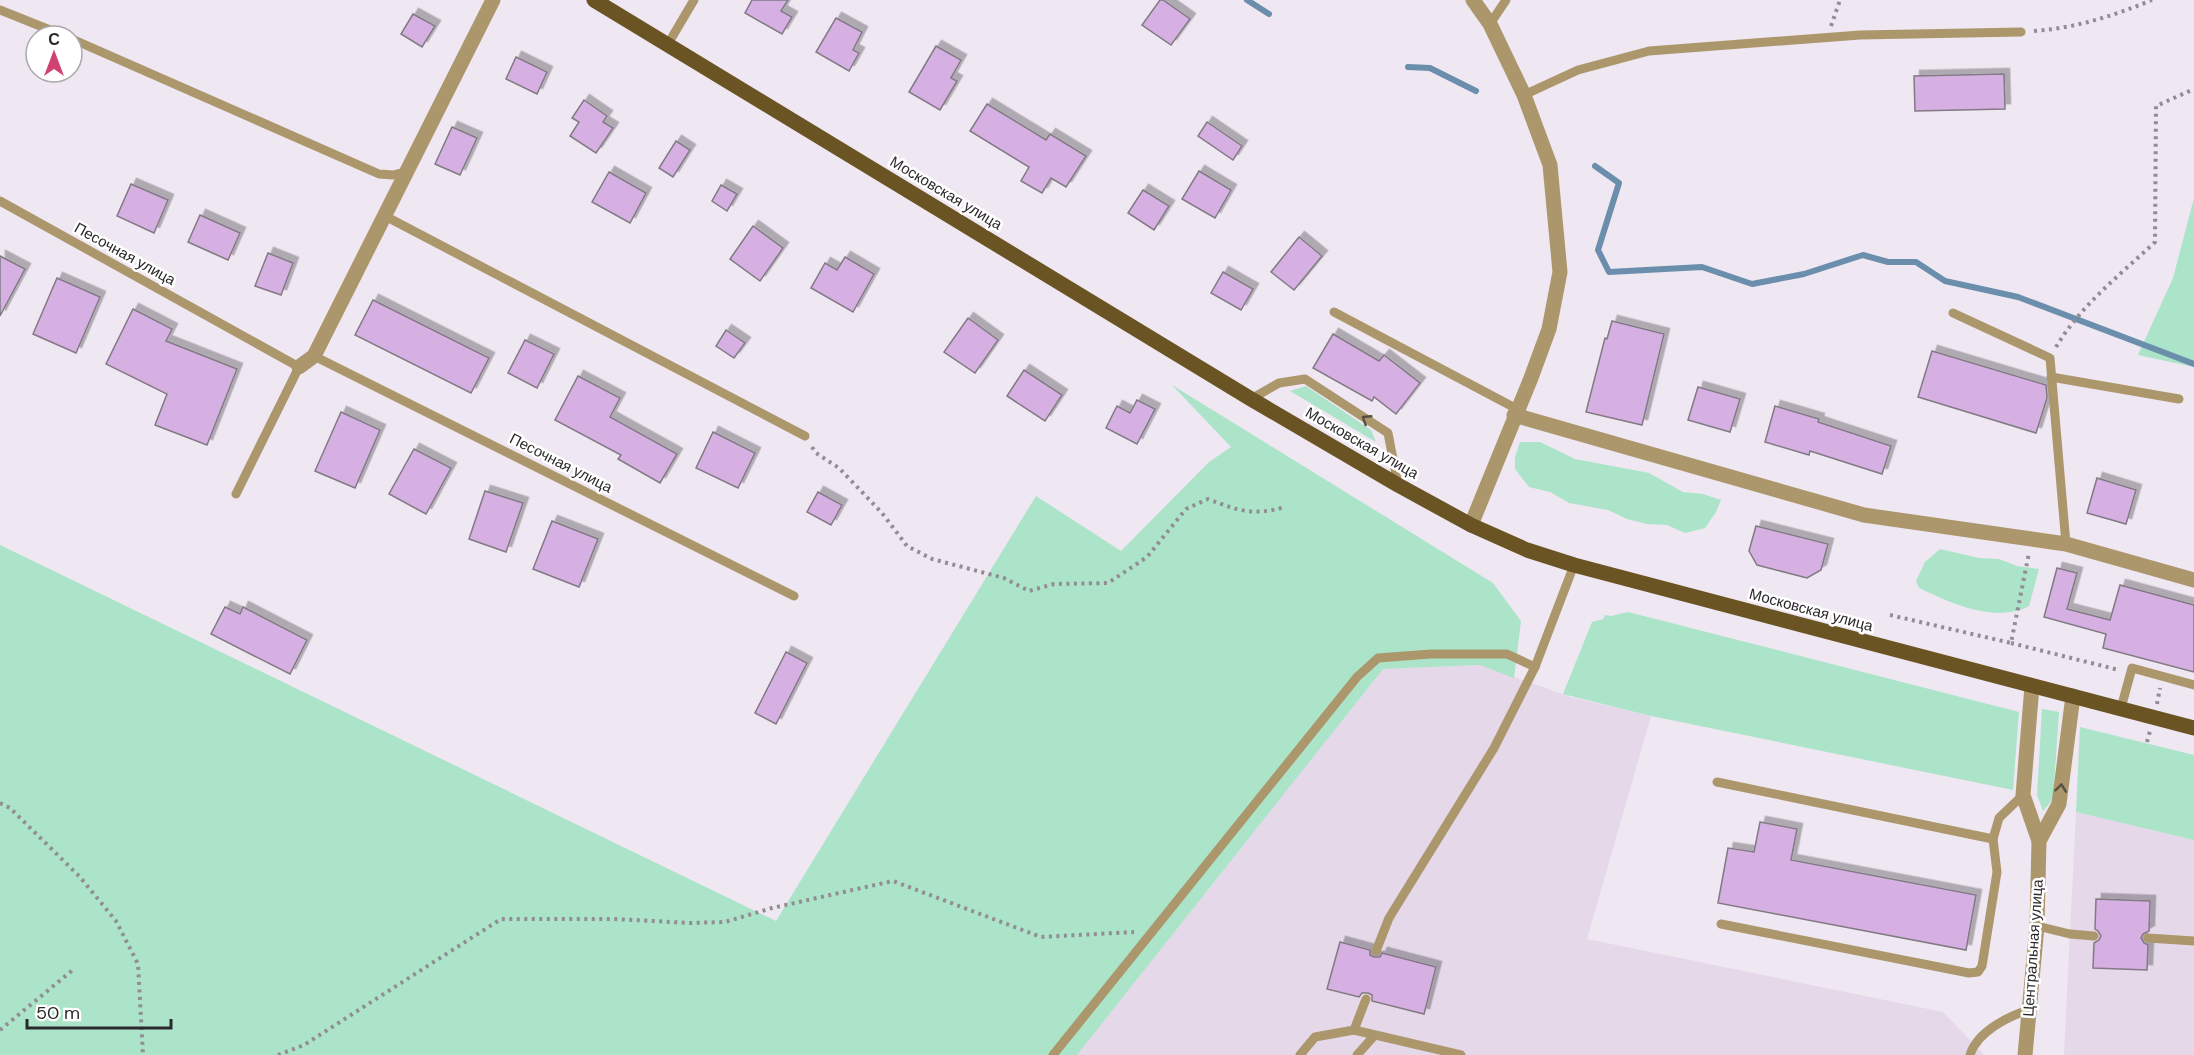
<svg xmlns="http://www.w3.org/2000/svg" width="2194" height="1055" viewBox="0 0 2194 1055" font-family="'DM Sans',sans-serif">
<style>
.built{fill:#e4d8e9}
.green{fill:#abe4c8}
.lines{fill:none;stroke-linecap:round;stroke-linejoin:round}
.stream{stroke:#6a8eac;stroke-width:6}
.building{fill:#d6b0e3;stroke:#817a83;stroke-width:1.5;filter:url(#shadow)}
.path{stroke:#928d94;stroke-width:4;stroke-dasharray:3 4.5;stroke-linecap:butt}
.service{stroke:#ac976c;stroke-width:9}
.minor{stroke:#ac976c;stroke-width:15}
.primary{stroke:#6a5423;stroke-width:15}
.oneway{stroke:#595043}
.labels{text-anchor:middle;stroke-width:5;stroke-linejoin:round;paint-order:stroke}
.street-label{font-size:15px;fill:#2c292d;stroke:#fff}
</style>
<defs>
<filter id="shadow"><feDropShadow dx="5.5" dy="-5.5" stdDeviation="0" flood-color="#0004"/></filter>
</defs>
<rect width="100%" height="100%" fill="#efe7f2"/>
<g class="built">
<path d="M1480,665L1571,697L1651,716L1587,939L1943,1012L1984,1055H1077L1383,669Z"/>
<path d="M2076,812L2194,840V1055H2064Z"/>
</g>
<g class="green">
<path d="M2194,198V367L2138,355L2173,278Z"/>
<path d="M1172,385L1493,583L1521,621L1514,678L1480,665L1383,669L1077,1055H0V545L776,921L1036,496L1121,551L1209,462L1231,447Z"/>
<path d="M1306,386L1371,430L1376,442L1290,391Z"/>
<path d="M1520,442H1540L1575,459L1649,473L1683,492L1703,494L1721,500L1716,512L1705,528L1685,533L1667,525L1647,524L1627,519L1608,510L1569,503L1550,492L1529,487L1515,469V457Z"/>
<path d="M1940,549L1979,558L1999,559L2017,566L2039,569L2029,606C1995,624 1951,603 1919,588L1916,581L1925,562Z"/>
<path d="M1628,612L2019,712L2013,790L1651,716L1563,694L1592,622L1603,619L1605,615L1611,616Z"/>
<path d="M2042,709L2059,712L2053,799L2043,811L2037,795Z"/>
<path d="M2080,727L2194,755V840L2076,812Z"/>
</g>
<g class="lines">
<g class="stream">
<path d="M1247,0L1269,14"/>
<path d="M1408,67L1430,68L1476,91"/>
<path d="M1595,166L1619,183L1598,250L1609,272L1702,267L1752,284L1804,274L1863,255L1888,262H1916L1945,281L2018,297L2194,364"/>
</g>
</g>
<g class="building">
<path d="M752,0H788L781,11L792,17L782,34L745,13Z"/>
<path d="M1160,0H1163L1190,19L1171,45L1142,25Z"/>
<path d="M413,14L435,26L422,47L401,34Z"/>
<path d="M836,18L862,32L853,50L859,53L849,71L816,52Z"/>
<path d="M936,46L961,60L951,78L957,81L940,110L909,92Z"/>
<path d="M516,57L547,72L537,94L506,79Z"/>
<path d="M2004,74L2005,109L1915,111L1914,76Z"/>
<path d="M584,100L607,116L603,122L613,128L596,153L570,136L579,122L572,118Z"/>
<path d="M987,104L1046,140L1050,134L1086,156L1066,187L1051,178L1042,193L1021,181L1029,167L970,131Z"/>
<path d="M1207,122L1242,146L1233,160L1198,136Z"/>
<path d="M452,127L477,138L460,175L435,164Z"/>
<path d="M676,141L690,150L673,177L659,168Z"/>
<path d="M1199,171L1231,190L1215,218L1182,199Z"/>
<path d="M609,172L646,193L630,223L592,202Z"/>
<path d="M131,184L168,200L154,233L117,216Z"/>
<path d="M721,185L737,194L727,211L712,201Z"/>
<path d="M1143,190L1169,206L1154,230L1128,213Z"/>
<path d="M200,215L240,233L228,260L188,242Z"/>
<path d="M753,226L783,248L760,281L730,259Z"/>
<path d="M1299,237L1322,256L1294,290L1271,272Z"/>
<path d="M268,253L293,263L281,295L255,286Z"/>
<path d="M0,256L25,269L0,316Z"/>
<path d="M845,257L874,274L853,312L811,288L825,263L837,270Z"/>
<path d="M1223,272L1253,289L1241,310L1211,293Z"/>
<path d="M57,278L100,297L76,353L33,334Z"/>
<path d="M373,300L489,358L471,393L355,335Z"/>
<path d="M133,309L172,329L166,341L237,369L207,445L155,425L167,394L106,364Z"/>
<path d="M968,318L998,340L975,373L944,352Z"/>
<path d="M1612,321L1664,334L1642,425L1586,412L1605,338L1607,339Z"/>
<path d="M726,330L745,343L734,358L716,346Z"/>
<path d="M1333,334L1379,361L1384,355L1420,383L1396,414L1374,397L1372,401L1313,368Z"/>
<path d="M525,340L554,354L537,388L508,373Z"/>
<path d="M1932,351L2046,385L2047,398L2036,433L1918,397Z"/>
<path d="M1024,370L1062,395L1045,421L1007,396Z"/>
<path d="M578,376L620,398L610,417L677,454L660,483L618,459L621,455L555,420Z"/>
<path d="M1698,387L1740,399L1730,432L1688,420Z"/>
<path d="M1137,400L1155,409L1137,444L1106,428L1117,406L1130,413Z"/>
<path d="M1775,406L1819,419L1818,422L1891,446L1882,474L1810,451L1809,455L1765,442Z"/>
<path d="M341,412L380,430L355,488L315,471Z"/>
<path d="M713,432L755,453L738,488L696,468Z"/>
<path d="M414,449L451,468L426,514L389,494Z"/>
<path d="M2097,478L2136,490L2126,524L2087,513Z"/>
<path d="M485,491L523,503L506,552L469,539Z"/>
<path d="M818,492L842,505L831,525L807,512Z"/>
<path d="M552,521L598,539L579,587L533,569Z"/>
<path d="M1756,526L1828,544L1821,570L1807,578L1757,565L1749,551Z"/>
<path d="M2057,568L2077,573L2067,609L2110,620L2120,585L2194,605V672L2103,648L2106,634L2044,617Z"/>
<path d="M225,607L240,614L243,607L307,640L290,674L211,634Z"/>
<path d="M786,652L807,663L776,724L755,713Z"/>
<path d="M1760,822L1797,829L1791,860L1976,895L1966,950L1718,903L1728,848L1754,852Z"/>
<path d="M2096,899L2150,901L2149,931L2143,934L2141,938L2144,943L2148,945L2147,970L2093,968L2094,943L2099,940L2101,936L2098,931L2095,929Z"/>
<path d="M1340,942L1370,950V955L1374,957H1380L1382,953L1436,967L1424,1014L1372,1001V995L1368,993H1362L1359,997L1327,989Z"/>
</g>
<g class="lines">
<g class="path">
<path d="M1831,26L1840,0"/>
<path d="M2034,31C2076,28 2113,16 2152,0"/>
<path d="M2056,347C2081,305 2120,275 2155,242L2156,106L2194,89"/>
<path d="M812,447L816,453L839,468L882,513L907,546L932,559L1004,578L1029,591L1054,584L1108,583L1147,557L1186,509L1208,499C1239,511 1253,516 1285,507"/>
<path d="M1890,615L2011,643L2029,553"/>
<path d="M2011,643L2119,670"/>
<path d="M2157,704L2160,688"/>
<path d="M2147,742L2150,731"/>
<path d="M0,803L10,808L80,877L116,921L138,964L143,1055"/>
<path d="M0,1030L74,969"/>
<path d="M278,1055L304,1045L501,919H614L691,923L725,922L772,908L893,881L1041,937L1134,932"/>
</g>
<g class="service">
<path d="M0,10L65,36"/>
<path d="M1490,24L1506,0"/>
<path d="M72,39L379,174L393,175L405,172"/>
<path d="M668,44L694,0"/>
<path d="M1524,95L1578,70L1649,51L1860,35L2021,32"/>
<path d="M0,201L299,367L236,494"/>
<path d="M385,216L805,436"/>
<path d="M1334,312L1517,409"/>
<path d="M1953,313L2050,358L2066,544"/>
<path d="M314,356L794,596"/>
<path d="M2051,377L2179,399"/>
<path d="M1251,399L1279,383L1305,379L1388,433L1398,485"/>
<path d="M2121,708L2132,668L2194,685"/>
<path d="M1717,782L1993,839L1999,818L2023,795"/>
<path d="M1721,924L1969,973L1978,972L1982,966L1997,872L1993,839"/>
<path d="M2037,926L2070,934L2094,936"/>
<path d="M2148,938L2194,941"/>
<path d="M1376,951L1389,918L1494,748L1535,667L1574,565"/>
<path d="M1354,1030L1461,1055"/>
<path d="M1053,1055L1357,677L1378,658L1431,654H1507L1535,667"/>
<path d="M1300,1055L1315,1037L1354,1030L1366,999"/>
<path d="M1357,1055L1374,1036"/>
<path d="M1970,1055C1977,1032 2007,1017 2028,1010"/>
</g>
<g class="minor">
<path d="M299,367L314,356L493,0"/>
<path d="M1514,415L1864,515L2066,544L2194,580"/>
<path d="M1471,525L1531,378L1549,329L1560,272L1550,165L1524,95L1490,24L1473,0"/>
<path d="M2039,841L2059,804L2073,696"/>
<path d="M2025,1055L2037,926L2039,841L2023,795L2032,686"/>
</g>
<path class="primary" d="M594,0L1251,399L1398,485L1471,525L1527,550L1574,565L2194,728"/>
</g>
<defs><path id="oneway-chevron" d="M-2-3.5L2.5 0L-2 3.5" fill="none" stroke-width="1.6" stroke-linecap="round" stroke-linejoin="round" transform="scale(1.5)"/></defs>
<g class="oneway">
<use href="#oneway-chevron" transform="translate(1366 419) rotate(-147)"/>
<use href="#oneway-chevron" transform="translate(2061 788) rotate(-83)"/>
</g>
<g class="labels">
<g class="street-label">
<text transform="translate(946 193) rotate(31)" y="5">Московская улица</text>
<text transform="translate(125 254) rotate(29)" y="5">Песочная улица</text>
<text transform="translate(1362 443) rotate(30)" y="5">Московская улица</text>
<text transform="translate(561 463) rotate(27)" y="5">Песочная улица</text>
<text transform="translate(1811 610) rotate(15)" y="5">Московская улица</text>
<text transform="translate(2033 948) rotate(-86)" y="5">Центральная улица</text>
</g>
</g>
<g transform="translate(54 54)"><circle r="28" fill="#ffffff" stroke="#aba9ab" stroke-width="1.5"/>
<path d="M0-4.5L10 22L0 15L-10 22Z" fill="#cf4272"/>
<text y="-9" font-size="16" font-weight="bold" text-anchor="middle" fill="#2c292d">С</text>
</g>
<path d="M27 1019v9h144v-9" fill="none" stroke="#2c292d" stroke-width="3"/>
<text x="36" y="1019" font-size="18" fill="#2c292d" stroke="#ffffff" stroke-width="4.5" paint-order="stroke">50 m</text>
</svg>
